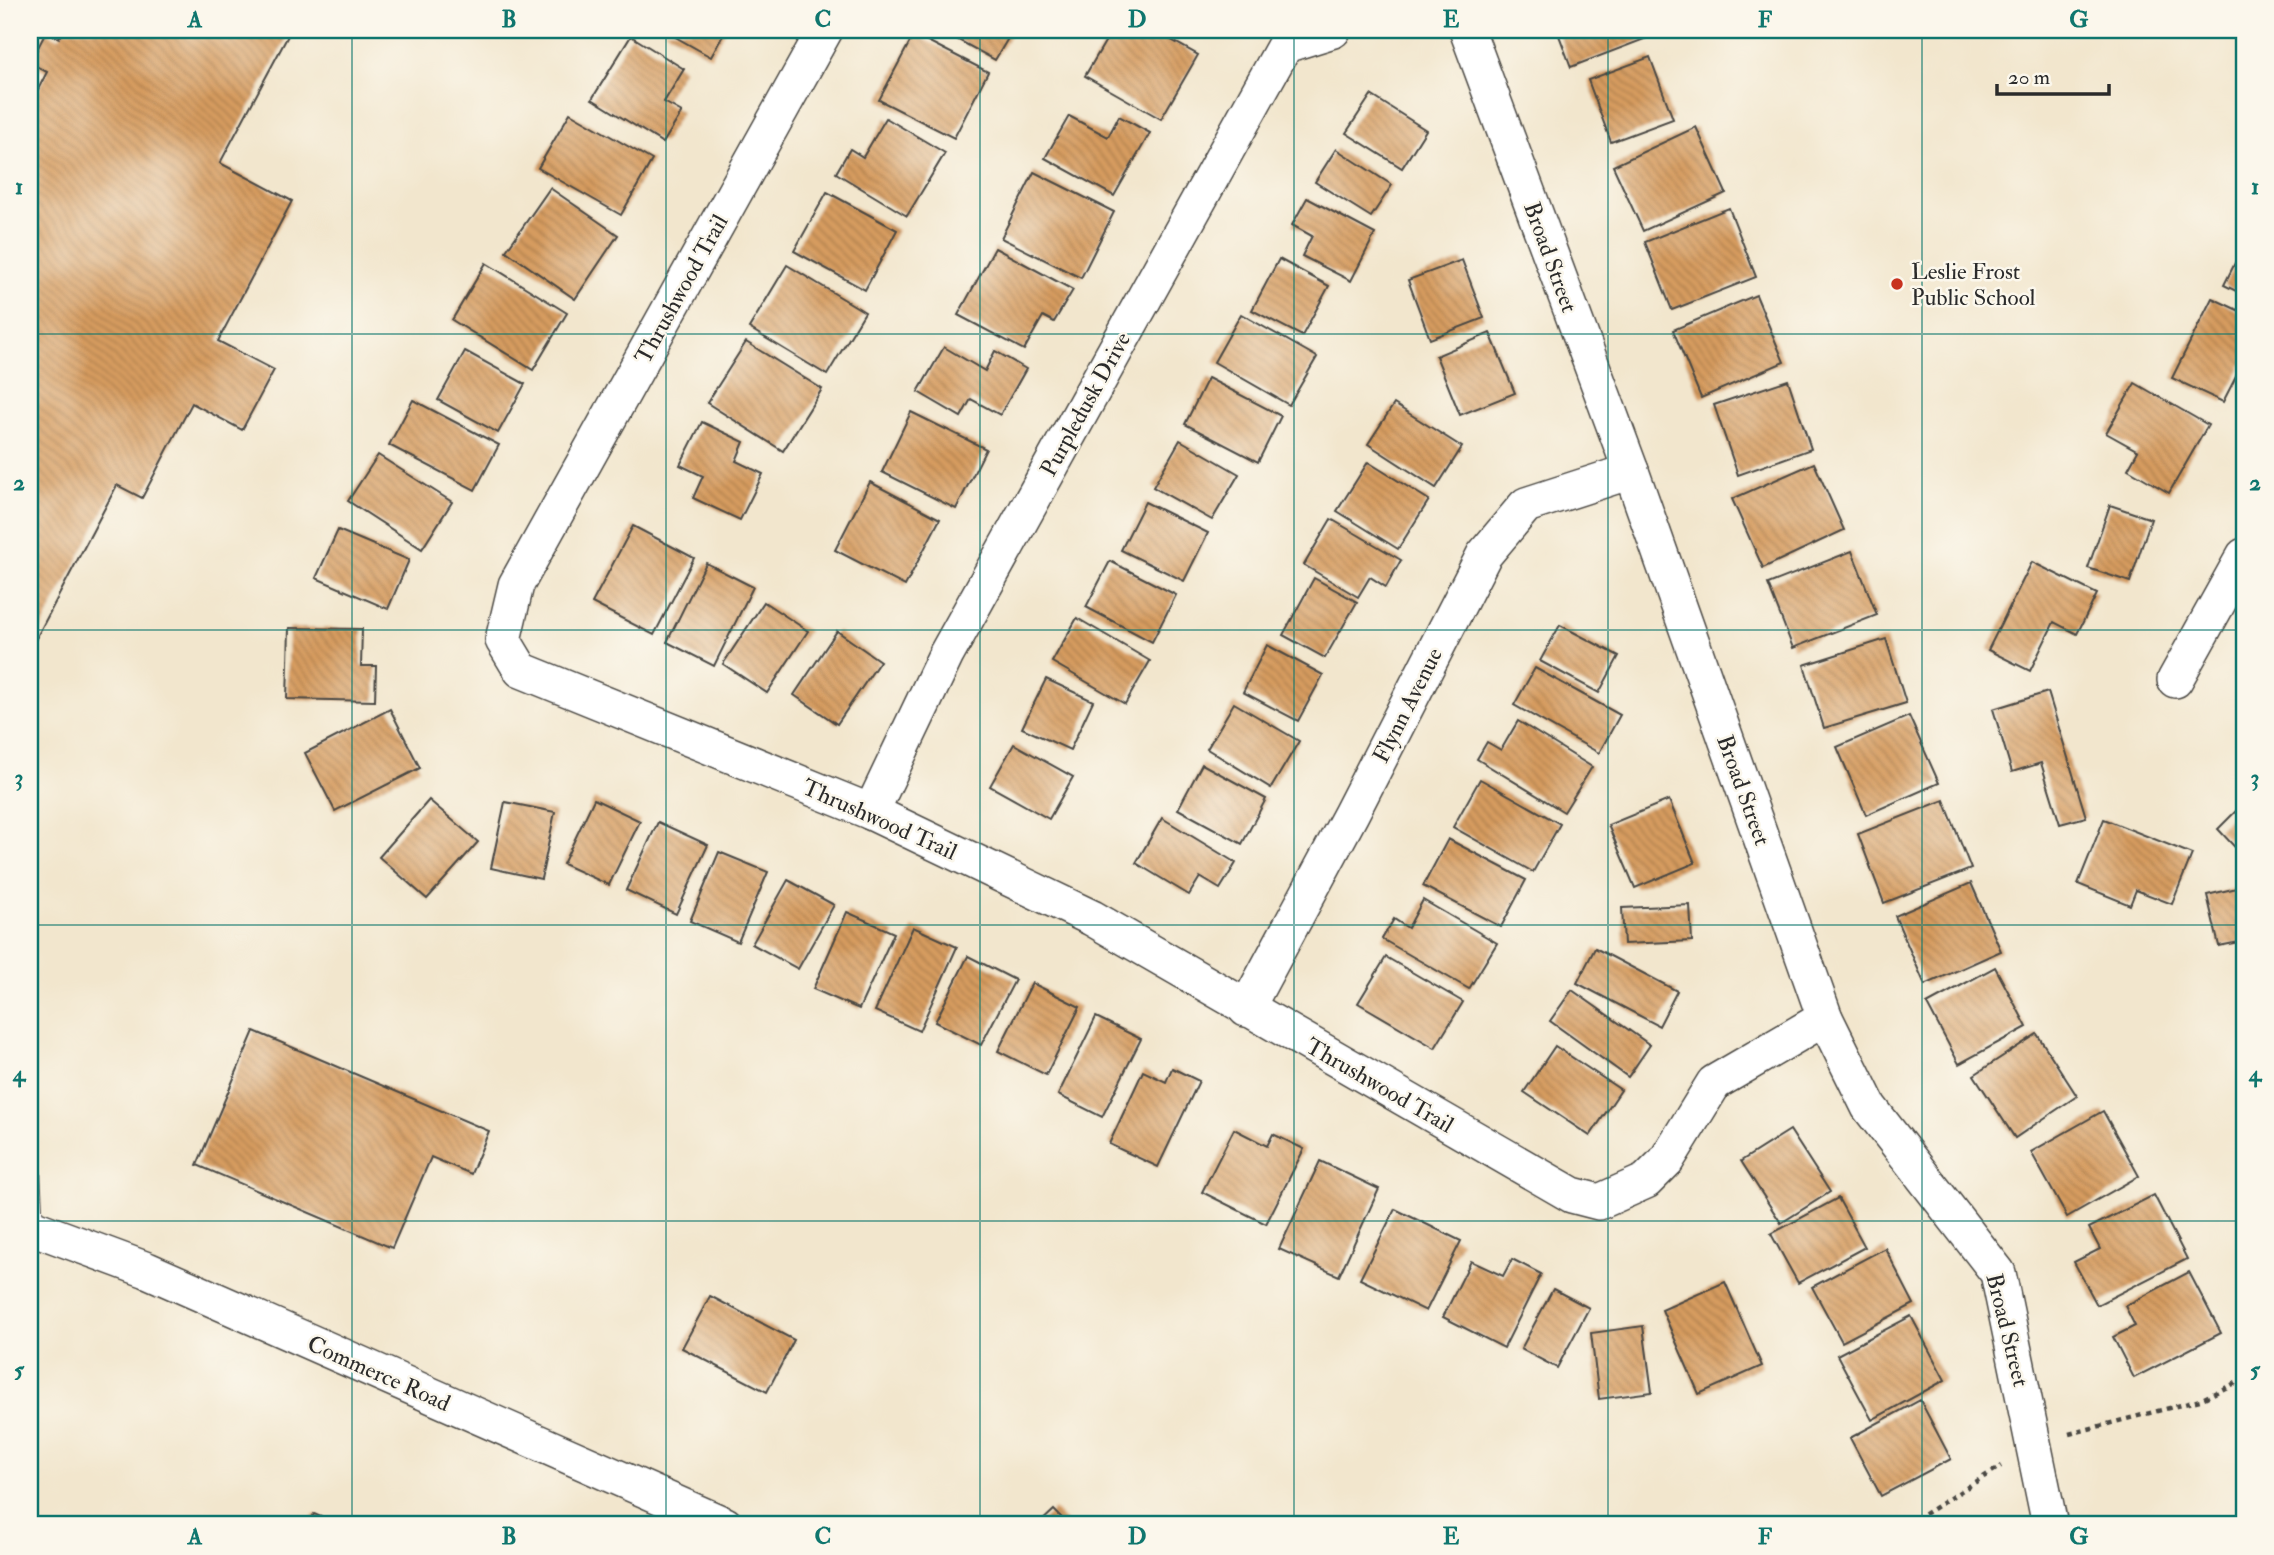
<svg xmlns="http://www.w3.org/2000/svg" width="2274" height="1555" viewBox="0 0 2274 1555" font-family="'IM FELL Double Pica',serif">
<style>
.building{fill:url(#building-back-hatch)}
.lines{fill:none;stroke-linecap:round;stroke-linejoin:round}
.lane-casing{stroke:#494743;stroke-width:20}
.street-casing{stroke:#494743;stroke-width:38}
.path{stroke:#494743;stroke-width:4.5;stroke-dasharray:5 5;stroke-linecap:butt}
.lane{stroke:#fff;stroke-width:18}
.street{stroke:#fff;stroke-width:35}
.grid{fill:none;stroke:#0f766e;stroke-width:2;stroke-opacity:0.55}
.poi-dot{fill:#c8321e;stroke:#fbf7ec;stroke-width:2.5}
.labels{text-anchor:middle;stroke-width:5;stroke-linejoin:round;paint-order:stroke}
.street-label{font-size:23px;fill:#2b2b2b;stroke:#fbf7ec}
.poi-label{font-size:23px;fill:#2b2b2b;stroke:#fbf7ec;text-anchor:start}
.neatline{fill:none;stroke:#0f766e;stroke-width:2.5}
.grid-label{font-size:23px;text-anchor:middle;font-weight:bold;fill:#0f766e}
</style>
<defs>
<pattern id="building-back-hatch" width="6" height="6" patternUnits="userSpaceOnUse" patternTransform="scale(1.75)"><rect width="6" height="6" fill="#d69b5e"/><path d="M-1 5l2 2M0 0l6 6M5-1l2 2" fill="none" stroke="#ae7f4e"/></pattern>
</defs>
<rect width="100%" height="100%" fill="#fbf7ec"/>
<filter id="ink" filterUnits="userSpaceOnUse"><feTurbulence type="fractalNoise" baseFrequency=".0143" numOctaves="2"/><feDisplacementMap in="SourceGraphic" scale="14" xChannelSelector="R" yChannelSelector="G"/><feConvolveMatrix kernelMatrix="1 2 1 2 8 2 1 2 1" color-interpolation-filters="sRGB"/></filter>
<filter id="wash" filterUnits="userSpaceOnUse"><feTurbulence type="fractalNoise" baseFrequency=".00686" numOctaves="4" result="noise"/><feDisplacementMap in="SourceGraphic" scale="28" xChannelSelector="R" yChannelSelector="G"/><feGaussianBlur stdDeviation="1.57" result="paint"/><feColorMatrix in="noise" values="0 0 0 0 0 0 0 0 0 0 0 0 0 0 0 0 0 1.4 0 .05"/><feComposite in="paint" operator="in"/></filter>
<g filter="url(#wash)">
<rect width="100%" height="100%" fill="#f2e6cd"/>
<g id="blocks">
<g class="building">
<path d="M63,30H291L220,163L292,201L218,341L274,370L242,430L192,403L142,498L117,485L30,650V105L47,72L30,63L46,32L59,38Z"/>
<path d="M663,30H726L711,57Z"/>
<path d="M940,30H1013L995,60Z"/>
<path d="M1112,30H1153L1198,55L1161,119L1085,76Z"/>
<path d="M1557,30H1653L1655,35L1571,67Z"/>
<path d="M914,34L988,72L954,138L879,100Z"/>
<path d="M631,36L684,69L664,102L682,112L663,143L592,99Z"/>
<path d="M1650,57L1673,119L1611,142L1588,80Z"/>
<path d="M1371,95L1426,130L1402,168L1346,133Z"/>
<path d="M570,113L652,160L621,215L538,168Z"/>
<path d="M1069,116L1108,137L1119,116L1150,133L1114,196L1045,158Z"/>
<path d="M886,118L945,153L907,216L836,173L850,149L863,157Z"/>
<path d="M1696,127L1726,193L1643,231L1613,166Z"/>
<path d="M1336,149L1392,185L1371,217L1315,182Z"/>
<path d="M1034,172L1114,212L1081,278L1001,238Z"/>
<path d="M550,188L618,235L575,299L506,251Z"/>
<path d="M827,192L897,230L865,290L794,251Z"/>
<path d="M1307,198L1375,234L1351,281L1302,256L1312,236L1292,225Z"/>
<path d="M1729,208L1756,277L1672,310L1645,242Z"/>
<path d="M2244,245V295L2224,285Z"/>
<path d="M995,248L1073,290L1054,322L1043,316L1024,350L958,315Z"/>
<path d="M1279,259L1329,286L1302,336L1252,310Z"/>
<path d="M1462,260L1484,318L1430,339L1408,280Z"/>
<path d="M486,263L567,313L533,370L452,320Z"/>
<path d="M787,265L865,312L827,375L749,328Z"/>
<path d="M1756,295L1784,362L1701,398L1673,330Z"/>
<path d="M2212,298L2244,313V361L2223,402L2172,378Z"/>
<path d="M1241,314L1317,357L1289,405L1214,362Z"/>
<path d="M1490,333L1515,393L1460,415L1436,356Z"/>
<path d="M746,342L822,389L783,451L707,403Z"/>
<path d="M944,347L985,371L995,351L1026,369L1000,415L971,399L961,417L918,392Z"/>
<path d="M465,351L525,384L498,433L438,400Z"/>
<path d="M1208,378L1281,416L1258,462L1185,424Z"/>
<path d="M1788,380L1811,449L1738,475L1714,405Z"/>
<path d="M2135,383L2208,425L2169,493L2128,469L2138,451L2106,433Z"/>
<path d="M413,400L499,445L475,490L389,445Z"/>
<path d="M1394,404L1462,447L1436,488L1368,444Z"/>
<path d="M911,412L986,449L956,509L882,472Z"/>
<path d="M702,422L744,442L736,461L763,474L740,520L693,498L703,476L680,465Z"/>
<path d="M1180,440L1239,474L1212,520L1153,487Z"/>
<path d="M378,455L452,502L422,549L348,501Z"/>
<path d="M1368,462L1429,500L1398,549L1337,511Z"/>
<path d="M1814,463L1844,530L1763,568L1732,499Z"/>
<path d="M870,482L940,519L905,586L835,550Z"/>
<path d="M1145,502L1208,533L1184,581L1121,550Z"/>
<path d="M2110,505L2151,519L2130,582L2088,568Z"/>
<path d="M1331,519L1401,560L1386,587L1370,577L1358,597L1304,565Z"/>
<path d="M633,526L694,558L654,635L592,603Z"/>
<path d="M338,530L409,560L388,609L316,578Z"/>
<path d="M1852,551L1877,615L1793,648L1768,584Z"/>
<path d="M1110,561L1176,595L1152,642L1086,607Z"/>
<path d="M2032,562L2097,594L2077,634L2054,622L2030,671L1988,650Z"/>
<path d="M706,563L753,587L714,666L667,642Z"/>
<path d="M1314,578L1357,602L1325,658L1283,635Z"/>
<path d="M764,602L808,631L767,693L723,664Z"/>
<path d="M1077,618L1150,661L1125,704L1052,662Z"/>
<path d="M1560,625L1619,656L1599,693L1540,661Z"/>
<path d="M289,628L362,629L361,666H376L375,701L287,699Z"/>
<path d="M837,631L880,661L837,724L794,695Z"/>
<path d="M1886,639L1906,703L1824,728L1804,665Z"/>
<path d="M1267,645L1323,675L1298,721L1243,692Z"/>
<path d="M1535,668L1620,715L1599,753L1514,705Z"/>
<path d="M1046,679L1093,701L1070,750L1022,728Z"/>
<path d="M2048,692L2086,817L2060,824L2041,763L2012,772L1993,709Z"/>
<path d="M1234,703L1299,741L1271,788L1207,749Z"/>
<path d="M390,709L420,768L335,811L305,753Z"/>
<path d="M1909,716L1939,783L1866,815L1837,747Z"/>
<path d="M1518,721L1592,767L1564,812L1477,759L1487,742L1501,750Z"/>
<path d="M1014,744L1073,777L1049,819L990,786Z"/>
<path d="M1202,764L1266,799L1242,844L1178,809Z"/>
<path d="M1480,779L1560,824L1533,872L1453,827Z"/>
<path d="M594,799L640,821L609,885L563,864Z"/>
<path d="M429,800L478,842L427,899L379,857Z"/>
<path d="M1669,800L1695,863L1635,888L1608,825Z"/>
<path d="M1944,800L1971,869L1884,903L1858,834Z"/>
<path d="M505,802L555,812L541,879L491,868Z"/>
<path d="M2244,803V857L2218,829Z"/>
<path d="M1162,818L1236,863L1220,889L1200,877L1189,895L1136,863Z"/>
<path d="M2104,819L2192,854L2172,904L2136,890L2130,905L2078,884Z"/>
<path d="M658,822L708,845L676,914L626,890Z"/>
<path d="M1448,839L1526,880L1501,927L1423,886Z"/>
<path d="M719,852L768,872L738,942L690,921Z"/>
<path d="M788,880L834,905L798,969L752,944Z"/>
<path d="M1971,883L2001,951L1925,985L1895,916Z"/>
<path d="M2237,888L2244,920V941L2219,946L2207,895Z"/>
<path d="M1423,900L1497,943L1469,989L1382,939L1394,919L1408,928Z"/>
<path d="M1690,905L1692,941L1624,944L1622,908Z"/>
<path d="M847,912L894,933L859,1009L813,989Z"/>
<path d="M913,927L957,947L919,1031L875,1011Z"/>
<path d="M1595,948L1677,991L1659,1026L1577,983Z"/>
<path d="M968,956L1015,980L981,1045L935,1022Z"/>
<path d="M1386,957L1463,1002L1435,1048L1358,1003Z"/>
<path d="M1995,967L2027,1027L1959,1064L1927,1004Z"/>
<path d="M1032,983L1080,1007L1046,1075L998,1051Z"/>
<path d="M1572,990L1650,1045L1628,1077L1550,1021Z"/>
<path d="M1096,1017L1141,1039L1102,1117L1058,1095Z"/>
<path d="M254,1031L489,1131L471,1174L431,1157L392,1248L197,1165Z"/>
<path d="M2037,1034L2077,1096L2015,1138L1974,1075Z"/>
<path d="M1555,1046L1621,1090L1590,1136L1524,1092Z"/>
<path d="M1172,1068L1199,1081L1158,1167L1109,1144L1143,1071L1166,1082Z"/>
<path d="M2103,1111L2139,1176L2067,1217L2031,1152Z"/>
<path d="M1234,1129L1267,1146L1273,1134L1304,1149L1266,1224L1202,1192Z"/>
<path d="M1790,1130L1830,1192L1781,1223L1741,1161Z"/>
<path d="M1320,1161L1379,1189L1339,1276L1279,1249Z"/>
<path d="M2154,1195L2187,1259L2097,1305L2074,1262L2100,1249L2089,1228Z"/>
<path d="M1838,1198L1865,1247L1798,1283L1771,1234Z"/>
<path d="M1395,1209L1461,1241L1426,1311L1360,1279Z"/>
<path d="M1885,1248L1914,1304L1842,1342L1812,1287Z"/>
<path d="M1512,1259L1541,1274L1504,1348L1443,1317L1471,1261L1503,1276Z"/>
<path d="M2189,1272L2221,1333L2134,1378L2113,1337L2135,1326L2125,1306Z"/>
<path d="M1725,1282L1762,1366L1699,1394L1662,1310Z"/>
<path d="M1553,1289L1589,1308L1557,1368L1521,1349Z"/>
<path d="M710,1296L794,1340L767,1392L682,1348Z"/>
<path d="M1911,1316L1945,1380L1872,1420L1837,1355Z"/>
<path d="M1643,1326L1652,1392L1599,1399L1591,1333Z"/>
<path d="M1920,1400L1951,1459L1881,1496L1850,1438Z"/>
<path d="M1054,1510L1068,1524L1038,1525Z"/>
<path d="M314,1514L339,1525H308Z"/>
</g>
</g>
</g>
<g filter="url(#ink)">
<use href="#blocks" fill-opacity="0" stroke="#494743" stroke-width="2"/>
<g class="lines">
<defs>
<path id="lane" d="M30,1150L34,1228"/>
<g id="street">
<path d="M825,30L516,585L503,640L521,670L871,812L1092,918L1572,1195L1599,1202L1646,1181L1666,1161L1714,1083L1825,1018"/>
<path d="M1467,30L1631,471L1825,1018L1869,1107L1998,1273L2050,1525"/>
<path d="M2175,680L2244,556"/>
<path d="M871,812L946,655L1285,45L1333,30"/>
<path d="M1246,1009L1351,814L1484,555L1526,505L1631,471"/>
<path d="M30,1230L34,1228L147,1270L725,1525"/>
</g>
</defs>
<use href="#lane" class="lane-casing"/>
<use href="#street" class="street-casing"/>
<g class="path">
<path d="M2069,1434L2200,1400L2244,1379"/>
<path d="M1907,1525L2001,1466"/>
</g>
<use href="#lane" class="lane"/>
<use href="#street" class="street"/>
</g>
</g>
<path class="grid" d="M352,30V1525M666,30V1525M980,30V1525M1294,30V1525M1608,30V1525M1922,30V1525M30,334H2244M30,630H2244M30,925H2244M30,1221H2244"/>
<circle class="poi-dot" cx="1897" cy="284" r="7"/>
<g class="labels">
<g class="street-label">
<text transform="translate(1551 257) rotate(70)" y="8">Broad Street</text>
<text transform="translate(681 289) rotate(-61)" y="8">Thrushwood Trail</text>
<text transform="translate(1085 404) rotate(-61)" y="8">Purpledusk Drive</text>
<text transform="translate(1407 705) rotate(-63)" y="8">Flynn Avenue</text>
<text transform="translate(1744 790) rotate(70)" y="8">Broad Street</text>
<text transform="translate(880 819) rotate(24)" y="8">Thrushwood Trail</text>
<text transform="translate(1380 1085) rotate(30)" y="8">Thrushwood Trail</text>
<text transform="translate(2008 1330) rotate(76)" y="8">Broad Street</text>
<text transform="translate(379 1373) rotate(24)" y="8">Commerce Road</text>
</g>
<g class="poi-label">
<text x="1911" y="279">Leslie Frost<tspan x="1911" dy="26">Public School</tspan></text>
</g>
</g>
<rect width="2274" height="1555" fill="none" stroke="#fbf7ec" stroke-width="77"/>
<path d="M1997 84v10h112v-10" fill="none" stroke="#2b2b2b" stroke-width="3.5"/>
<text x="2008" y="84" font-size="21" fill="#2b2b2b" stroke="#fbf7ec" stroke-width="5" paint-order="stroke">20 m</text>
<rect x="38" y="38" width="2198" height="1478" class="neatline"/>
<g class="grid-label">
<text x="195" y="27">A</text>
<text x="509" y="27">B</text>
<text x="823" y="27">C</text>
<text x="1137" y="27">D</text>
<text x="1451" y="27">E</text>
<text x="1765" y="27">F</text>
<text x="2079" y="27">G</text>
<text x="19" y="194">1</text>
<text x="2255" y="194">1</text>
<text x="19" y="490">2</text>
<text x="2255" y="490">2</text>
<text x="19" y="785">3</text>
<text x="2255" y="785">3</text>
<text x="19" y="1081">4</text>
<text x="2255" y="1081">4</text>
<text x="19" y="1377">5</text>
<text x="2255" y="1377">5</text>
<text x="195" y="1544">A</text>
<text x="509" y="1544">B</text>
<text x="823" y="1544">C</text>
<text x="1137" y="1544">D</text>
<text x="1451" y="1544">E</text>
<text x="1765" y="1544">F</text>
<text x="2079" y="1544">G</text>
</g>
</svg>
